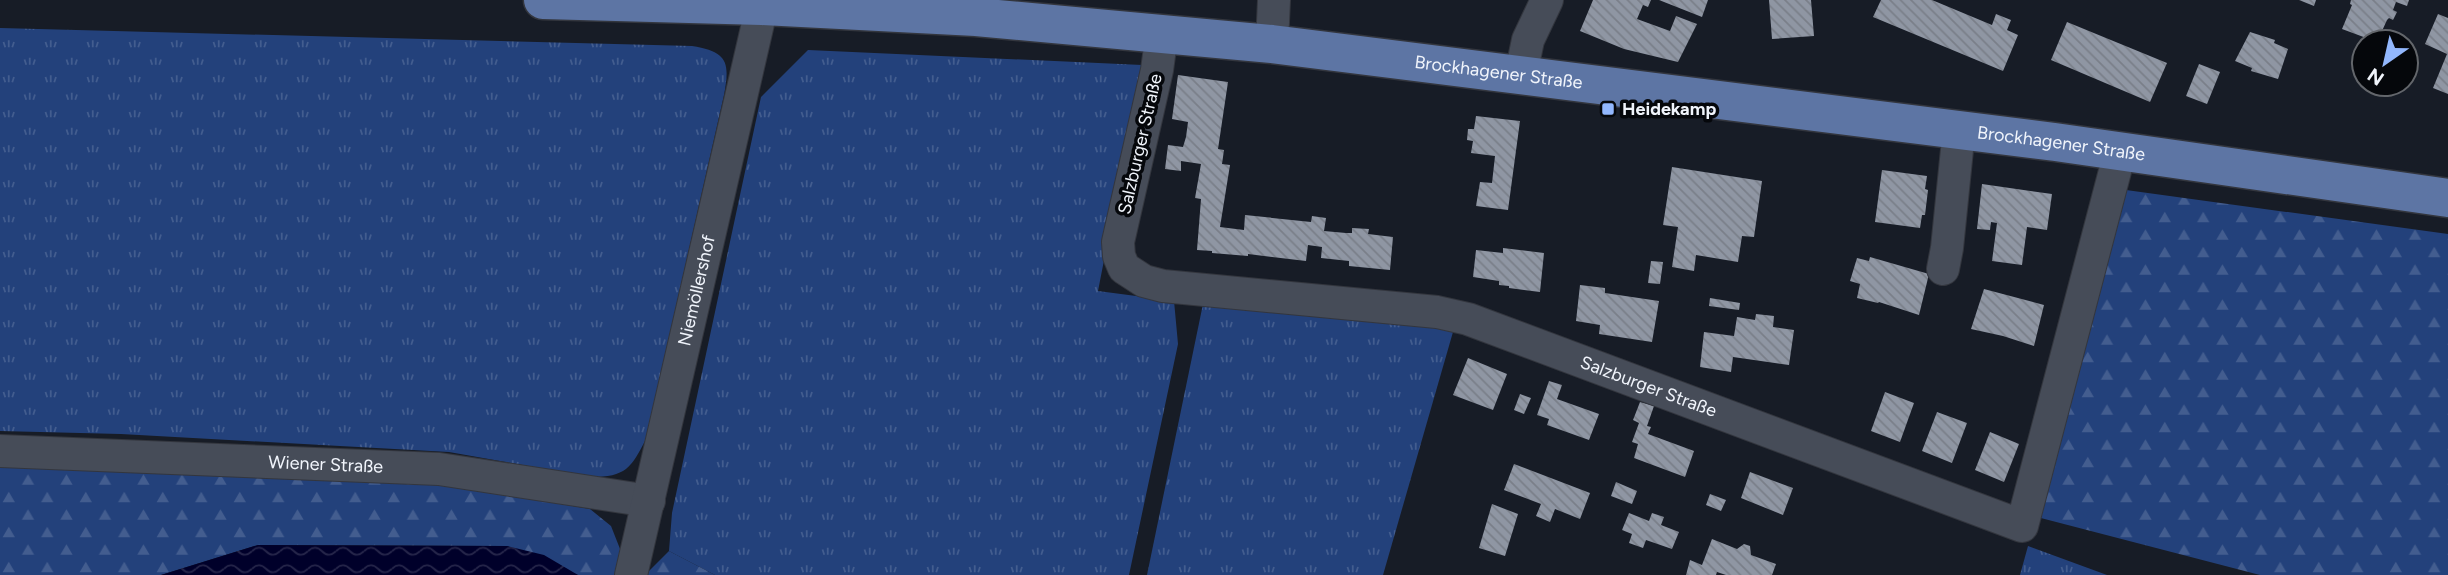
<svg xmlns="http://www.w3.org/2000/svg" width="2448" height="575" viewBox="0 0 2448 575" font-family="Figtree,sans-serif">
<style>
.grass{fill:url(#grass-tufts)}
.forest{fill:url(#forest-firs)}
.water{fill:url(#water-waves)}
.building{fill:url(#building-back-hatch)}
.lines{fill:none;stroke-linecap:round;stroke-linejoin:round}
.minor-casing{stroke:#33363e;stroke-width:34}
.major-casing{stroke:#33363e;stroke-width:41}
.minor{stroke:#464c58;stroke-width:32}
.major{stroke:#5d75a4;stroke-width:38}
.poi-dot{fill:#92b7fd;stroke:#05070b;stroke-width:2.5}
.labels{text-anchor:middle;stroke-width:7;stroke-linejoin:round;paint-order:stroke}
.street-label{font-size:18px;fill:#f0f4fb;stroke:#05070b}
.poi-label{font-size:18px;font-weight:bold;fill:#f0f4fb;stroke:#05070b;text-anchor:start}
</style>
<defs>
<pattern id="grass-tufts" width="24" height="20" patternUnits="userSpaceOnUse" patternTransform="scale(1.75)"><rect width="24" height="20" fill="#23417b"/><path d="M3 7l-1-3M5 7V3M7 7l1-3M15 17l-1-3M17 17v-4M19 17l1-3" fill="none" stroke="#435d8f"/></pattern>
<pattern id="forest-firs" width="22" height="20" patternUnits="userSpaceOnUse" patternTransform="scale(1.75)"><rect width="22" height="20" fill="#23417b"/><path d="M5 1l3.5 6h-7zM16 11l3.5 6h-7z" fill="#435d8f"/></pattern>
<pattern id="water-waves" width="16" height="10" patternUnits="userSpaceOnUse" patternTransform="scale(1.75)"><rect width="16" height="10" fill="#00002a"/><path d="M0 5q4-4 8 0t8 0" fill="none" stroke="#26264a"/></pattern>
<pattern id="building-back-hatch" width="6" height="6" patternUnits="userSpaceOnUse" patternTransform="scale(1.75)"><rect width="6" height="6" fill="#8f96a3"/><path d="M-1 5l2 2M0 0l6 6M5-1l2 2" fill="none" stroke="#7a7f89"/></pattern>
</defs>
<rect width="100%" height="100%" fill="#171c26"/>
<g class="grass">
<path d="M0,28L692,46C728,52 730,62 724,95L646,439C631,468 626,477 591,477L449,452L121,434L0,431Z"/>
<path d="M808,50L1142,65L1098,291L1174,301L1178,344L1129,575H715L669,551L672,513L761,97Z"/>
<path d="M1203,304L1455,325L1383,575H1147Z"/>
<path d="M2028,546L2107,575H2020Z"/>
</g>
<g class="forest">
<path d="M2126,190L2448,234V575H2260L2037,517Z"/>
<path d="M0,467L119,469L439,483L590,509L611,526L622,554L617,575H578L507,546L258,545L161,575H0Z"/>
<path d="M669,551L715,575H645Z"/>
</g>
<path class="water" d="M258,545L507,546L544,555L578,575H161Z"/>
<g class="building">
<path d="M1593,0H1651L1648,7L1643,5L1637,19L1670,31L1676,16L1697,24L1678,62L1624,49L1580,31Z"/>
<path d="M1659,0H1708L1702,17Z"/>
<path d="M1769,0H1811L1814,36L1772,39Z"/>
<path d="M1881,0H1932L1992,25L1996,14L2011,20L2007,30L2018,35L2003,71L1873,17Z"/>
<path d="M2299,0H2316L2314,6Z"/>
<path d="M2351,0H2409L2407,6L2396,2L2393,10L2397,12L2393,20L2389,18L2387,20L2377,42L2342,29L2352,5L2350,4Z"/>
<path d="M2438,14L2448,18V94L2433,88L2447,54L2425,44Z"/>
<path d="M2067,22L2167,63L2150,102L2051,60Z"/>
<path d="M2250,32L2275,40L2274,43L2288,49L2278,79L2251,71L2252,68L2235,61Z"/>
<path d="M2199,64L2220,72L2207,104L2186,96Z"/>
<path d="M1178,75L1228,82L1218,149L1224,150L1222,164L1230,165L1220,227L1244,230L1245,215L1311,222L1312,216L1326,218L1324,231L1346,233H1352V228L1369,229L1368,234L1393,237L1390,270L1349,266V261L1321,258L1322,247L1308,245L1306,261L1248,254V256L1212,253V251L1197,250L1201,199L1195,198L1201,164L1181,161V171L1165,169L1168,145L1183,147L1186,137L1188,122L1172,119Z"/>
<path d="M2388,84H2403L2398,94L2386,89Z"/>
<path d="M1476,116L1520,121L1508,210L1476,206L1480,182L1492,183L1495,156L1471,153L1473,141L1467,140L1468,129H1474Z"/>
<path d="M1672,167L1762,181L1754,237L1742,236L1738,262L1696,255L1694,271L1672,267L1678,227L1663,225Z"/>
<path d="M1882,170L1927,176L1925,189L1928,190L1925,215H1922L1920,228L1875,222Z"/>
<path d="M1982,184L2052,194L2047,230L2027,227L2022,265L1992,261L1997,223L1991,222L1990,230L1977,229Z"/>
<path d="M1503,248L1544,253L1540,292L1509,288V286L1499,285V281L1473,277L1476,250L1503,253Z"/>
<path d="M1870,257L1929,274L1919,315L1879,302L1878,303L1857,298L1860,284L1850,281L1857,258L1869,261Z"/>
<path d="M1651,261L1663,262L1660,284L1648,283Z"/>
<path d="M1580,285L1605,288V293L1659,301L1652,342L1599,334L1600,325L1576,321Z"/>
<path d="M1984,289L2044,305L2034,346L2003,336L1971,329Z"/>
<path d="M1710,298L1740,303L1739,310L1709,306Z"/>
<path d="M1756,314L1774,316L1773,327L1794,330L1789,365L1733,357L1731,372L1700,367L1704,332L1734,336L1737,317L1755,320Z"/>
<path d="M1468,358L1507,374L1493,410L1453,395Z"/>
<path d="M1549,381L1562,385L1557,399L1599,414L1589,440L1547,425L1549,419L1537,415Z"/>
<path d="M1885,392L1914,403L1900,442L1871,431Z"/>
<path d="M1520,394L1531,398L1524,414L1514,410Z"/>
<path d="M1640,402L1654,406L1647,426L1651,427L1648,434L1694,451L1685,477L1634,458L1638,444L1632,442L1639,423L1633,420Z"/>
<path d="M1937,412L1967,423L1952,463L1922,451Z"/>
<path d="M1990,432L2019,444L2004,482L1975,470Z"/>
<path d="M1514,464L1590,493L1580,519L1555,509L1550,522L1536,516L1541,504L1504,490Z"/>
<path d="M1750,472L1793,488L1783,515L1741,498Z"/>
<path d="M1616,482L1637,491L1632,504L1611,496Z"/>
<path d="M1710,494L1726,500L1721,511L1706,505Z"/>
<path d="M1492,504L1518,514L1505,556L1479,548Z"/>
<path d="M1629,513L1649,521L1652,513L1664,517L1661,525L1679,532L1672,549L1646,540L1643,548L1629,543L1632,534L1622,530Z"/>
<path d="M1712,539L1737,549L1744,544L1750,546L1751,555L1776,564L1772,575H1726L1717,572L1716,575H1686L1690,560L1702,565Z"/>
</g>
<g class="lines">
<defs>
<g id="minor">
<path id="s1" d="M1162,33L1157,70L1118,242L1119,256L1124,268L1144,281L1163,286L1437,312L1468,319L2022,526L2120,152"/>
<path d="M1272,44L1274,0"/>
<path d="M1521,74L1528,40L1547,0"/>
<path d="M1943,269L1947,248L1959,130"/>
<path id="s2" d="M0,451L439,469L649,501"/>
<path id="s3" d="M631,575L762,6"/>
</g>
<g id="major">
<path id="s4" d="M543,0L762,6L976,17L1272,44L2055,142L2448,198"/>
</g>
</defs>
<use href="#minor" class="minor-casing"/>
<use href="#major" class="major-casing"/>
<use href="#minor" class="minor"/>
<use href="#major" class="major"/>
</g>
<rect class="poi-dot" x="1601" y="102" width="14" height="14" rx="3.5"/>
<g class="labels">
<g class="street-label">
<text dy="6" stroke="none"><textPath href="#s4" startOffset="959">Brockhagener Straße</textPath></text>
<text transform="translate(1140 144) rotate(-77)" y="6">Salzburger Straße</text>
<text dy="6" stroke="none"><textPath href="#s4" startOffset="1526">Brockhagener Straße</textPath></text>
<text dy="6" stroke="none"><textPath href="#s3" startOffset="292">Niemöllershof</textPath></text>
<text dy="6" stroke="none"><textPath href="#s1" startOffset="784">Salzburger Straße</textPath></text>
<text dy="6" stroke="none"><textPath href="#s2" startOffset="326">Wiener Straße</textPath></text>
</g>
<g class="poi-label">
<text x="1622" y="115">Heidekamp</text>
</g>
</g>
<g transform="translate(2385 63) rotate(214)"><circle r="33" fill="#05070b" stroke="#63666b" stroke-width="2"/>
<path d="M0-5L12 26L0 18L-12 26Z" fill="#92b7fd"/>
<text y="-10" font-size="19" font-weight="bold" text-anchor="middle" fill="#f0f4fb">N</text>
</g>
</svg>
